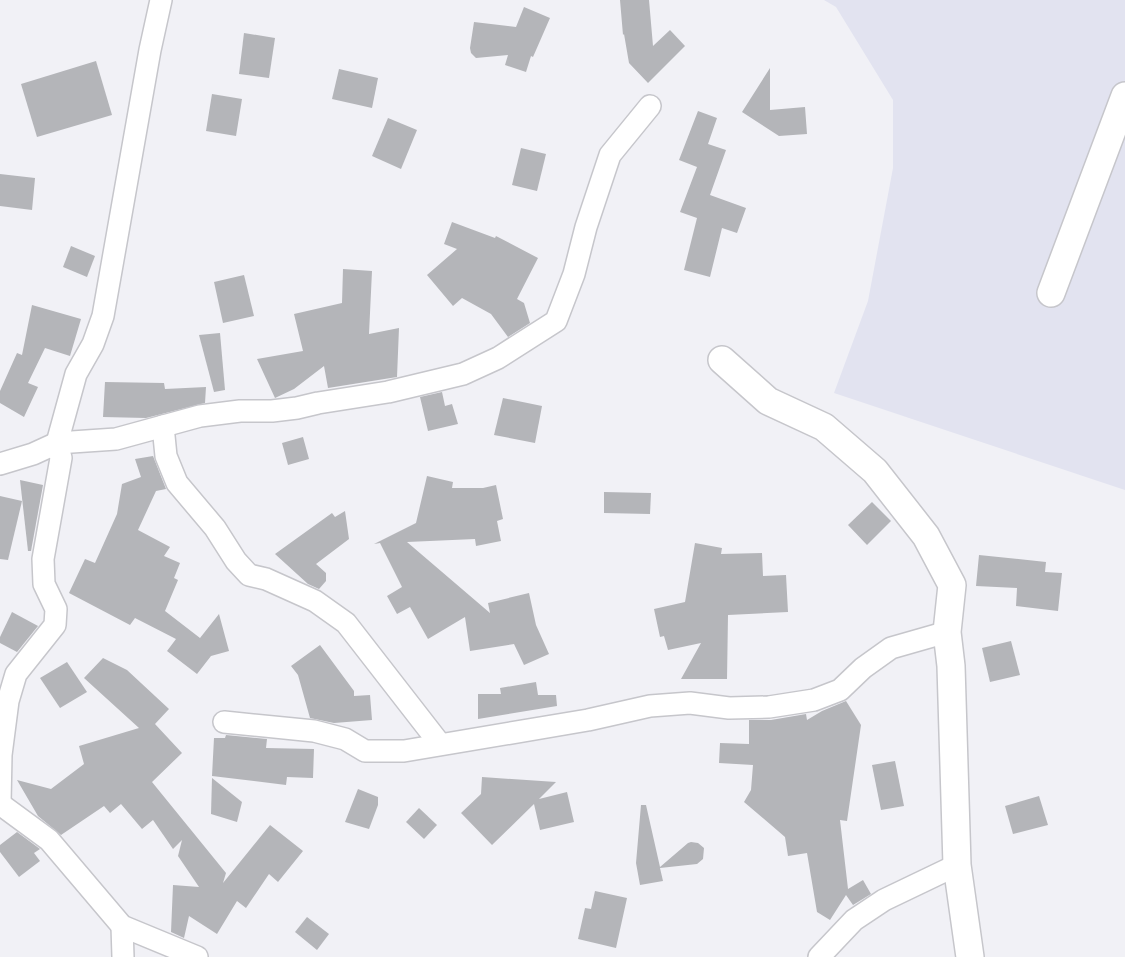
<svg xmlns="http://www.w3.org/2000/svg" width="1125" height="957" viewBox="0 0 1125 957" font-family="Helvetica,sans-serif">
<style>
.built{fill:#e2e3f0}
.building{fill:#b4b5b9}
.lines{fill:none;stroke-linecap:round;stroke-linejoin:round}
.minor-casing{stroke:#c6c6cb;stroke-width:24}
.tertiary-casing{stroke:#c6c6cb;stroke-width:30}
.minor{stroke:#fff;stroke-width:21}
.tertiary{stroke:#fff;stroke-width:27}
</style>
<rect width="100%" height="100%" fill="#f1f1f6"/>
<path class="built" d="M824,0H1125V490L834,393L868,301L893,168V100L836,7Z"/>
<g class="building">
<path d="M620,0H649L653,46L670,30L685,46L648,83L629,63L624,34L623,35Z"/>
<path d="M524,7L550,18L533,57L531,56L526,72L505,65L508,55L476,58L471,53L470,48L474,22L516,27Z"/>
<path d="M244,33L275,38L269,78L239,74Z"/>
<path d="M96,61L112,115L37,137L21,84Z"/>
<path d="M770,68V110L805,107L807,134L779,136L742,112Z"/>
<path d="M339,69L378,78L372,108L332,99Z"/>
<path d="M212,94L242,99L236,136L206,131Z"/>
<path d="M698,111L717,118L708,144L726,150L710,195L746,208L737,233L722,228L710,277L684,270L697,218L680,212L697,167L679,160Z"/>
<path d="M388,118L417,130L401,169L372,156Z"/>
<path d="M521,148L546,154L537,191L512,185Z"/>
<path d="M0,174L35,178L32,210L0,206Z"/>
<path d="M452,222L495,238L496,236L538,258L517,299L524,303L530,323L508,337L491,314L462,298L453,306L427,275L457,249L444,244Z"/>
<path d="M71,246L95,256L87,277L63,267Z"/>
<path d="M343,269L372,271L369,334L399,328L397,377L328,388L324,366L294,389L275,398L257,359L303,351L294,314L342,303Z"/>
<path d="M244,275L254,316L223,323L214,282Z"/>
<path d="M32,305L81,319L70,356L45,348L28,383L38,387L24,417L0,403V391L17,353L22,355Z"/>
<path d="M220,333L225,390L214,392L199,335Z"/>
<path d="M105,382L164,383L165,389L206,387L205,403L146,418L103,417Z"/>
<path d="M442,392L445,406L452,404L458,424L428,431L420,397Z"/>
<path d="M503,398L542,406L535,443L494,435Z"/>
<path d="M303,437L309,459L288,465L282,443Z"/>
<path d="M153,456L166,489L156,491L138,530L170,547L164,556L180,563L174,578L178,580L165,611L200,638L219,614L229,651L211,656L197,674L167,651L176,639L135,618L130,625L69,593L85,559L95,563L117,514L122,484L141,477L135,459Z"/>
<path d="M427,476L453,482L452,488H483L496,485L503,519L497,521L501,541L476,546L475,539L407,542L490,613L488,603L529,593L536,625L549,654L524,665L514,644L470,651L465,617L428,639L410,607L397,614L387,596L402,587L380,543L374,544L416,523Z"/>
<path d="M20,480L43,485L31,551H28Z"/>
<path d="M604,492L651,493L650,514L604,513Z"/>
<path d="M0,496L22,501L8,560L0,559Z"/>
<path d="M872,502L891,521L867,545L848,525Z"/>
<path d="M345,511L349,539L316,564L326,573V581L319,589L308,584L275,554L332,513L335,517Z"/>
<path d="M695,543L722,548L721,554L762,553L763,576L786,575L788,612L728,615L727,679H681L701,643L668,650L664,636L660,637L654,609L685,602Z"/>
<path d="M979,555L1046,562L1045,572L1062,573L1058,611L1016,606L1017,588L976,586Z"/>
<path d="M12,612L38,626L17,652L0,643V637Z"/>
<path d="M1011,641L1020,675L990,682L982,648Z"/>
<path d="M320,645L354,691V696L370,695L372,720L334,723L310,718L298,675L291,666Z"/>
<path d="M103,658L127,670L169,709L155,724L182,753L152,782L226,873L223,883L270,825L303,851L278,882L269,874L246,908L237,901L217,934L189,916L184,938L171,932L173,885L199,887L178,856L182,840L173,849L153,820L142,829L121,804L110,813L104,806L61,835L38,816L17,780L51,789L84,764L79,746L139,728L84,678Z"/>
<path d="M67,662L87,692L60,708L40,678Z"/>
<path d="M536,682L538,695H556L557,706L478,719V694H501L500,688Z"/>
<path d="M846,701L861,725L847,821L840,820L848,889L863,880L871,894L853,905L846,895L830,920L817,912L807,853L788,856L785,837L744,802L751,790L753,765L719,763L720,743L749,744V720H771L806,714L807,720L822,711Z"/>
<path d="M226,735L267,739L266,748L314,749L313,778L287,777L286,785L212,776L214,738H225Z"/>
<path d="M895,761L904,806L881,810L872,765Z"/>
<path d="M482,777L556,782L539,799L567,792L574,822L540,830L534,804L492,845L461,813L481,794Z"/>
<path d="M212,778L242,802L237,822L211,814Z"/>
<path d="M358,789L378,797V805L369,829L345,822Z"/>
<path d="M1039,796L1048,825L1013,834L1005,806Z"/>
<path d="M641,805H646L660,867L688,843L691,842L698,843L704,848L703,859L697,864L660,868L663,881L640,885L636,863Z"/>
<path d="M419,808L437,825L424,839L406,822Z"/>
<path d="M17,832L40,849L34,853L40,861L19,877L0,852V845Z"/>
<path d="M595,891L627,898L616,948L578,939L585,908L591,909Z"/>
<path d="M307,917L329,934L317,950L295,932Z"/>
</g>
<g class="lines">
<defs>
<g id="minor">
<path d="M163,426L166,456L177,483L215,528L236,561L249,575L266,579L315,601L346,623L440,744"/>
<path d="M0,464L33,454L57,443L116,439L200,416L240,411H272L297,408L318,403L388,392L463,374L498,358L556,321L574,274L586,227L610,155L650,106"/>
<path d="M224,722L314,731L345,739L365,751H404L588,720L650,706L690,703L729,708L769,707L814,700L840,690L863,668L891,648L947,632"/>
<path d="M0,803L1,755L8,701L16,674L55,625L56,609L44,584L43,559L61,458L57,443L76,374L93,344L103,316L150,50L161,0"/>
<path d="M0,804L49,840L122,926L197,957"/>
<path d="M122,926L123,957"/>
<path d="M819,957L854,920L884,900L957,865"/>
</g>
<g id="tertiary">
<path d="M1051,293L1125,96"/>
<path d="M722,360L768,401L824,427L875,471L926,536L952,585L947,632L951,666L957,865L970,957"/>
</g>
</defs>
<use href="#minor" class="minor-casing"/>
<use href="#tertiary" class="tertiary-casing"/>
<use href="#minor" class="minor"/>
<use href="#tertiary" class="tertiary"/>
</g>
</svg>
